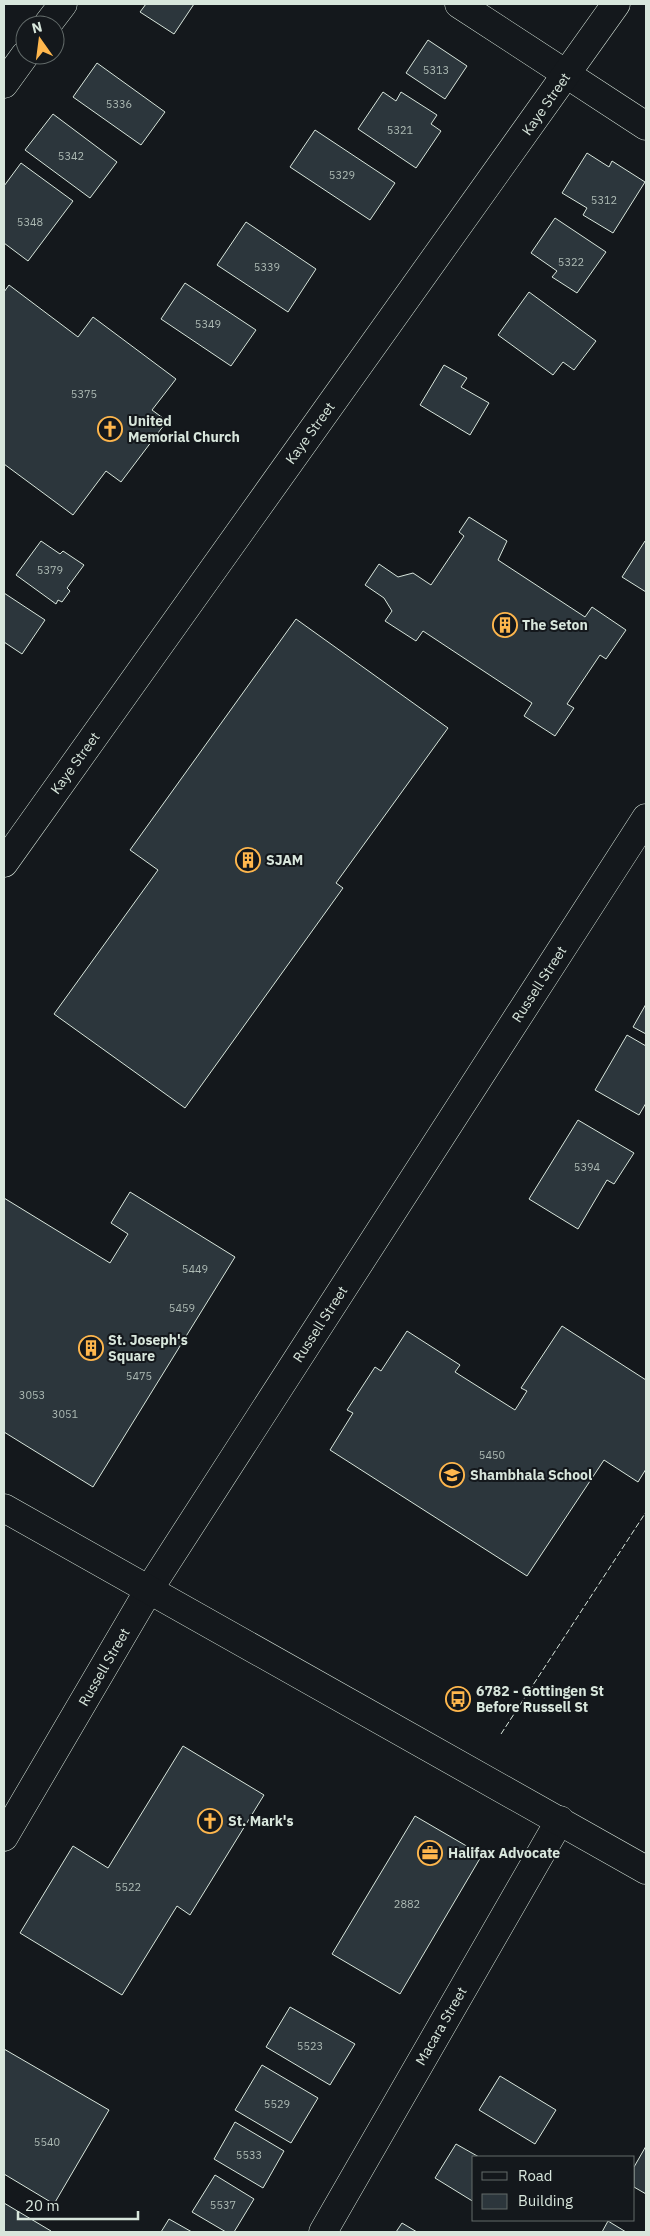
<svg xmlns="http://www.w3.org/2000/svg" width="650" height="2236" viewBox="0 0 650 2236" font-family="'IBM Plex Sans',sans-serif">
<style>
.building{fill:#2c363c;stroke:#d8e6dc}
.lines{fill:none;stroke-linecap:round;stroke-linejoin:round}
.street-casing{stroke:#d8e6dc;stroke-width:29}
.secondary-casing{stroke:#d8e6dc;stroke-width:29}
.street{stroke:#14181c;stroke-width:28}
.secondary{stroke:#14181c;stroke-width:28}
.fence{stroke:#d8e6dc;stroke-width:1;stroke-dasharray:6 2.5;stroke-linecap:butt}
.labels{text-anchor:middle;stroke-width:4;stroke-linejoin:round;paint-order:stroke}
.number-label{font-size:11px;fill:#adbab4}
.street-label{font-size:14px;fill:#d8e6dc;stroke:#14181c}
.poi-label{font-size:14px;font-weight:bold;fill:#d8e6dc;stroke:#14181c;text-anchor:start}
</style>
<rect width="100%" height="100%" fill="#14181c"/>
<g class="building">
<path d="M146,4H194L174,34L140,12Z"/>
<path d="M428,40L467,66L445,99L406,73Z"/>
<path d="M97,63L165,112L141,145L73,97Z"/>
<path d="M383,92L396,101L401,92L437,115L431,124L441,131L416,168L358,129Z"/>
<path d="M53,114L117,162L90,198L25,150Z"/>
<path d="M315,130L395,183L370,220L290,167Z"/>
<path d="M587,153L609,167L612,161L645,182L613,233L583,215L587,208L562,193Z"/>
<path d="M21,163L73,201L28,261L4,243V186Z"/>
<path d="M555,218L606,252L577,293L552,277L557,271L531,253Z"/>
<path d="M246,222L316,269L288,312L217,265Z"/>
<path d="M185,283L256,330L231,366L161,319Z"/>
<path d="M9,285L78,337L93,317L176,379L152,410L167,421L121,482L106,471L73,515L4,464V292Z"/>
<path d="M529,292L596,341L574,370L563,362L553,375L498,335Z"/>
<path d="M444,365L467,378L461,387L489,403L470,435L420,405Z"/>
<path d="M469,517L507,541L498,560L585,617L592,607L626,630L606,659L600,655L567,704L574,708L555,736L524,716L532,703L423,631L416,641L385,621L392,611L384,598L365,585L379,564L398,577L413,573L431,585L464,536L459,532Z"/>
<path d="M41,541L60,554L63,551L84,565L67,588L70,591L62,602L58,600L56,604L16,575Z"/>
<path d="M645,541L646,542V592L622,577Z"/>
<path d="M4,593L45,620L22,654L4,642Z"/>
<path d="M296,619L448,728L336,883L343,888L185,1108L54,1014L158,870L130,850Z"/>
<path d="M646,1004V1034L633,1027Z"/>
<path d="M627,1035L646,1046V1103L639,1115L595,1090Z"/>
<path d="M578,1120L634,1153L614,1184L607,1180L578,1229L529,1199Z"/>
<path d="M130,1192L235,1257L93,1487L4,1432V1198L110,1263L128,1234L111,1223Z"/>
<path d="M562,1326L646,1380V1469L638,1482L604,1460L527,1576L330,1450L353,1413L347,1410L375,1367L381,1371L407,1331L460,1365L455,1372L515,1410L527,1391L521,1388Z"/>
<path d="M183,1746L264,1795L190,1915L177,1906L122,1995L20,1933L73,1846L108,1868Z"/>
<path d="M415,1816L482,1855L400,1994L332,1954Z"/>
<path d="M290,2007L355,2044L330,2085L266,2047Z"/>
<path d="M4,2049L109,2110L54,2204L4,2174Z"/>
<path d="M262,2065L318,2098L291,2143L235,2110Z"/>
<path d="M500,2076L556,2110L535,2144L479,2110Z"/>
<path d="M235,2122L284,2151L263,2188L214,2159Z"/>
<path d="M456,2144L479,2157H474V2202L435,2178Z"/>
<path d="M646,2146V2194L634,2187V2167Z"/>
<path d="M215,2175L254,2199L234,2232H226L192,2212Z"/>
<path d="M4,2203L51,2231L50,2232H4Z"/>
<path d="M169,2219L192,2232H161Z"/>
<path d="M608,2221L626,2232H602Z"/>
<path d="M402,2223L417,2232H396Z"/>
</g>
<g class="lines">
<defs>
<g id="street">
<path d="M459,4L646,126"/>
<path d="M4,1837L150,1588L646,818"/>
<path d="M323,2232L560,1820"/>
</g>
<g id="secondary">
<path d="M47,25L63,4"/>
<path d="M4,84L25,55"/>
<path d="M4,863L616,4"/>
<path d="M4,1508L646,1870"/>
</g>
</defs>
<use href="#street" class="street-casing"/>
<use href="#secondary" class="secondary-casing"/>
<use href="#street" class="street"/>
<use href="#secondary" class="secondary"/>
<path class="fence" d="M501,1734L646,1512"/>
</g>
<defs>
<symbol id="church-ring" viewBox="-11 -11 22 22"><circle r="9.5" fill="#14181c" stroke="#ffb74d" stroke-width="1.5"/><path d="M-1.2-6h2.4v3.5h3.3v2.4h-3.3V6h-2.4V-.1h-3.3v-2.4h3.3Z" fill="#ffb74d"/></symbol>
<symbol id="building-ring" viewBox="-11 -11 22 22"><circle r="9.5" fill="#14181c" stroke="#ffb74d" stroke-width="1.5"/><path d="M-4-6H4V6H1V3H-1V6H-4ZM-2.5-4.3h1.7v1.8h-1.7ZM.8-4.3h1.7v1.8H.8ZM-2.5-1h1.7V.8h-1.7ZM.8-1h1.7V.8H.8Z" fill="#ffb74d"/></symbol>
<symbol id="school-ring" viewBox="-11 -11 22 22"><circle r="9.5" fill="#14181c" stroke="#ffb74d" stroke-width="1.5"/><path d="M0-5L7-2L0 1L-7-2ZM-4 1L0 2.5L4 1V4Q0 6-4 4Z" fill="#ffb74d"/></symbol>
<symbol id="bus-ring" viewBox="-11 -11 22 22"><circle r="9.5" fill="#14181c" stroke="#ffb74d" stroke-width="1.5"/><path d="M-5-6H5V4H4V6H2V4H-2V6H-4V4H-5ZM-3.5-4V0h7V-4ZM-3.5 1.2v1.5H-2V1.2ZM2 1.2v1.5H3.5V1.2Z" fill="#ffb74d"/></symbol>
<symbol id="office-ring" viewBox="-11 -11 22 22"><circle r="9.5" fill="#14181c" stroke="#ffb74d" stroke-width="1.5"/><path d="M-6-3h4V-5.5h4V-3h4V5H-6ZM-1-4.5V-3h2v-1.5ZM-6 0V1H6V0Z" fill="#ffb74d"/></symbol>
</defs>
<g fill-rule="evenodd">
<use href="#church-ring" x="96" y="415" width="28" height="28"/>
<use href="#building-ring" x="491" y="611" width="28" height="28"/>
<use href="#building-ring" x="234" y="846" width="28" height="28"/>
<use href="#building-ring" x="77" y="1334" width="28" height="28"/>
<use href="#school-ring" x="438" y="1461" width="28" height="28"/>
<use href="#bus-ring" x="444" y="1685" width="28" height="28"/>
<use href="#church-ring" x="196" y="1807" width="28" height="28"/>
<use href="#office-ring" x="416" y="1839" width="28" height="28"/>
</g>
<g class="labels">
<g class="number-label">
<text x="436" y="74">5313</text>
<text x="119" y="108">5336</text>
<text x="400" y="134">5321</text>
<text x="71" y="160">5342</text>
<text x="342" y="179">5329</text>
<text x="604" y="204">5312</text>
<text x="30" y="226">5348</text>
<text x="571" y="266">5322</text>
<text x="267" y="271">5339</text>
<text x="208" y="328">5349</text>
<text x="84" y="398">5375</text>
<text x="50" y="574">5379</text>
<text x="587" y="1171">5394</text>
<text x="195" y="1273">5449</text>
<text x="182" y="1312">5459</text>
<text x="139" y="1380">5475</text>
<text x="32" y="1399">3053</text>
<text x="65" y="1418">3051</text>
<text x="492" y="1459">5450</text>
<text x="128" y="1891">5522</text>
<text x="407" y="1908">2882</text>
<text x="310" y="2050">5523</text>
<text x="277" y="2108">5529</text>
<text x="47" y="2146">5540</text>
<text x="249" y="2159">5533</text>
<text x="223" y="2209">5537</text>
</g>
<g class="street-label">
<text transform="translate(546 104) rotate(-55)" y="5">Kaye Street</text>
<text transform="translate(310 433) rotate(-54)" y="5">Kaye Street</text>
<text transform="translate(75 763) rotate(-54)" y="5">Kaye Street</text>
<text transform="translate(539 984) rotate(-57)" y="5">Russell Street</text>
<text transform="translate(320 1324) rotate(-57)" y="5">Russell Street</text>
<text transform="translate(104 1667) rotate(-60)" y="5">Russell Street</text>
<text transform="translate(441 2026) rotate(-60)" y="5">Macara Street</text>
</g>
<g class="poi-label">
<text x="128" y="426">United<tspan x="128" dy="16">Memorial Church</tspan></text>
<text x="522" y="630">The Seton</text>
<text x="266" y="865">SJAM</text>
<text x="108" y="1345">St. Joseph's<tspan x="108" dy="16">Square</tspan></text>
<text x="470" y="1480">Shambhala School</text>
<text x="476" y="1696">6782 - Gottingen St<tspan x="476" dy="16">Before Russell St</tspan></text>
<text x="228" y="1826">St. Mark's</text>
<text x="448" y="1858">Halifax Advocate</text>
</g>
</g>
<rect width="650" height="2236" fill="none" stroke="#d8e6dc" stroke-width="10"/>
<rect x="472" y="2156" width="162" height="65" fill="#14181c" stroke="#626a69"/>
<rect x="482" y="2172" width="25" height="8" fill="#14181c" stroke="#626a69"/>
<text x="518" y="2181" font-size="15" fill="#d8e6dc">Road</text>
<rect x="482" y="2194" width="25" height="15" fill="#2c363c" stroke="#626a69"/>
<text x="518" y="2206" font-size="15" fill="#d8e6dc">Building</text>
<g transform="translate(40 40) rotate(346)"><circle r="24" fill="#14181c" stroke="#626a69"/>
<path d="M0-4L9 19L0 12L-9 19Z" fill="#ffb74d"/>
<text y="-8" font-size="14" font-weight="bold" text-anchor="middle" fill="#d8e6dc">N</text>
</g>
<path d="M18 2211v8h120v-8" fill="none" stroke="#d8e6dc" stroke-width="2.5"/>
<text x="25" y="2211" font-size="15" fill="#d8e6dc" stroke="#14181c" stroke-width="4" paint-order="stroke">20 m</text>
</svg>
